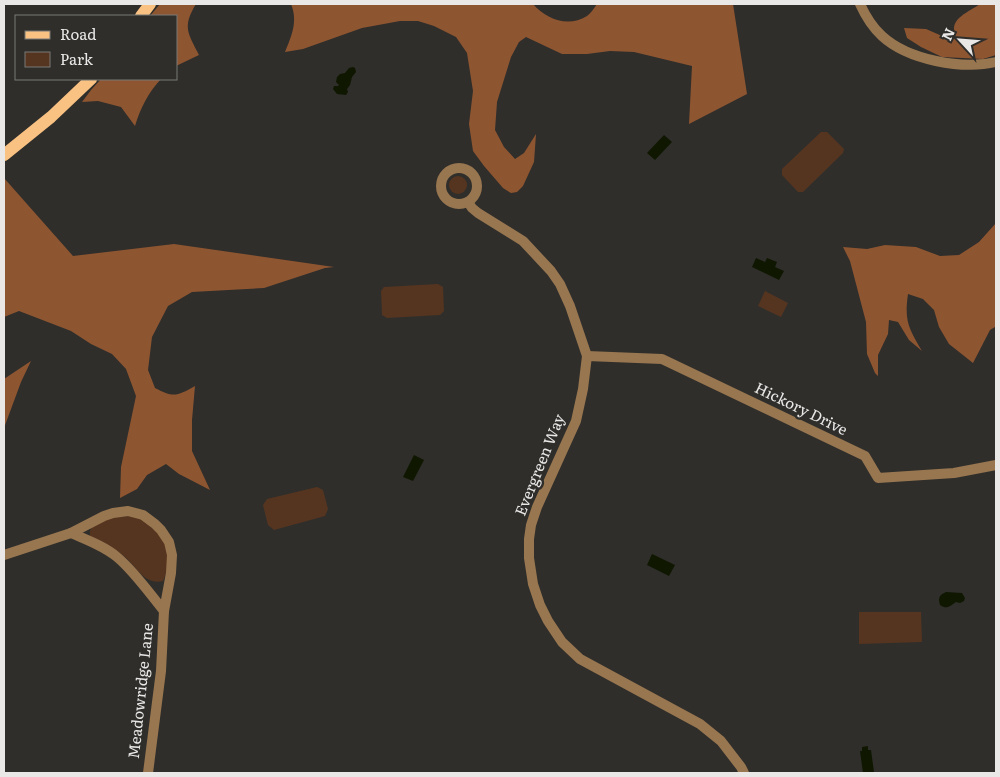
<svg xmlns="http://www.w3.org/2000/svg" width="1000" height="777" viewBox="0 0 1000 777" font-family="Literata,serif">
<style>
.green{fill:#563520}
.forest{fill:#8e5531}
.water{fill:#0f1700}
.lines{fill:none;stroke-linecap:round;stroke-linejoin:round}
.minor{stroke:#987650;stroke-width:10}
.primary{stroke:#f9c282;stroke-width:12}
.labels{text-anchor:middle;stroke-width:5;stroke-linejoin:round;paint-order:stroke}
.street-label{font-size:15px;fill:#e9e8e7;stroke:#2f2e2b}
</style>
<rect width="100%" height="100%" fill="#2f2e2b"/>
<g class="green">
<path d="M821,132H827L844,149L843,153L803,192H798L782,175V169Z"/>
<circle cx="458" cy="185" r="9"/>
<path d="M438,284L443,287L444,311L440,315L387,318L382,315L381,291L384,287Z"/>
<path d="M765,291L788,303L781,317L758,306Z"/>
<path d="M317,487L323,490L328,509L325,516L274,530L268,525L263,505L267,499Z"/>
<path d="M130,516L142,519L162,537L168,551V565L165,576L163,581C143,586 135,563 121,554C116,550 111,546 105,543C100,540 95,539 90,536C88,516 117,517 130,516Z"/>
<path d="M859,612H921L922,642L859,644Z"/>
</g>
<g class="forest">
<path d="M160,4H196C182,27 188,33 199,55L176,66V16H150Z"/>
<path d="M291,4H533C546,19 568,28 587,16C591,13 594,8 597,4H733L747,94L689,124L692,66L634,52L610,51L587,54H562L526,37L519,42L511,57L497,102L495,130L504,147L515,159L524,153L536,134L534,162L523,186L517,192L511,193L503,188L484,166L473,151L469,124L473,91L467,53L456,37L434,26L418,21H400L362,28L303,49L285,52C292,35 298,21 291,4Z"/>
<path d="M980,4H996V55L983,59L942,57L921,47L907,38L904,28L926,29L949,39L956,35C947,19 971,11 980,4Z"/>
<path d="M101,79H161C148,93 141,107 135,126L121,107L98,101L82,102L91,90Z"/>
<path d="M4,178L73,256L174,244L334,267L325,268L264,288L192,292L168,306L152,337L148,370L155,388C174,398 177,396 195,386L192,420V451L210,490L179,474L166,464L147,475L137,489L120,498L121,467L136,396L126,369L112,354L91,344L71,331L19,311L4,317Z"/>
<path d="M996,223V313L995,327L990,330L973,363L949,344L939,327L934,310L923,299L908,294C904,321 909,329 922,351L909,340L898,322L889,320L888,334L878,355V376L875,373L867,354L866,322L850,261L843,247L867,249L885,245L916,247L940,256L959,255L979,242Z"/>
<path d="M31,361L21,382L4,428V379Z"/>
</g>
<g class="water">
<path d="M353,67L355,68L356,72L352,77L350,85L347,89L348,92L346,95L337,94L333,89L334,86H338L339,85L336,82L337,77L340,74L345,73L349,68Z"/>
<path d="M664,135L672,142L655,160L647,153Z"/>
<path d="M756,258L765,262L767,258L777,262L775,267L784,271L779,280L752,267Z"/>
<path d="M414,455L424,460L413,481L403,477Z"/>
<path d="M652,554L675,565L669,576L647,565Z"/>
<path d="M946,592L962,593L965,598L964,601L960,603L956,602C950,606 947,610 940,605C938,598 939,595 946,592Z"/>
<path d="M868,746V750H871L874,772L863,773L860,751H862V747Z"/>
</g>
<g class="lines">
<g class="minor">
<path d="M860,4C865,15 872,27 882,36C908,60 962,70 996,62"/>
<circle cx="459" cy="186" r="18"/>
<path d="M468,202L472,208L478,213L523,241L551,271L560,284L570,306L587,356L583,389L576,421L537,507L531,525L529,539V558L533,584L540,605L548,621L562,642L580,659L700,724L721,741L741,767L744,773"/>
<path d="M587,356L662,359L865,456L878,478L954,473L996,465"/>
<path d="M71,533C87,540 104,546 117,557C134,571 150,594 164,611"/>
<path d="M4,555L71,533L104,516L113,513L128,511L143,515L155,524L161,530L169,542L172,555L171,573L164,611L161,671L148,773"/>
</g>
<g class="primary">
<path d="M141,16L150,4"/>
<path d="M4,155L51,117L91,79"/>
</g>
</g>
<g class="labels">
<g class="street-label">
<text transform="translate(801 409) rotate(26)" y="5">Hickory Drive</text>
<text transform="translate(540 465) rotate(-68)" y="5">Evergreen Way</text>
<text transform="translate(141 691) rotate(-84)" y="5">Meadowridge Lane</text>
</g>
</g>
<rect width="1000" height="777" fill="none" stroke="#e9e8e7" stroke-width="10"/>
<rect x="15" y="15" width="162" height="65" fill="#2f2e2b" stroke="#797876"/>
<rect x="25" y="31" width="25" height="8" fill="#f9c282" stroke="#797876"/>
<text x="60" y="40" font-size="15" fill="#e9e8e7">Road</text>
<rect x="25" y="52" width="25" height="15" fill="#563520" stroke="#797876"/>
<text x="60" y="65" font-size="15" fill="#e9e8e7">Park</text>
<g transform="translate(960 40) rotate(296)" stroke="#2f2e2b" stroke-width="4" paint-order="stroke">
<path d="M0-4L9 19L0 12L-9 19Z" fill="#e9e8e7"/>
<text y="-8" font-size="14" font-weight="bold" text-anchor="middle" fill="#e9e8e7">N</text>
</g>
</svg>
